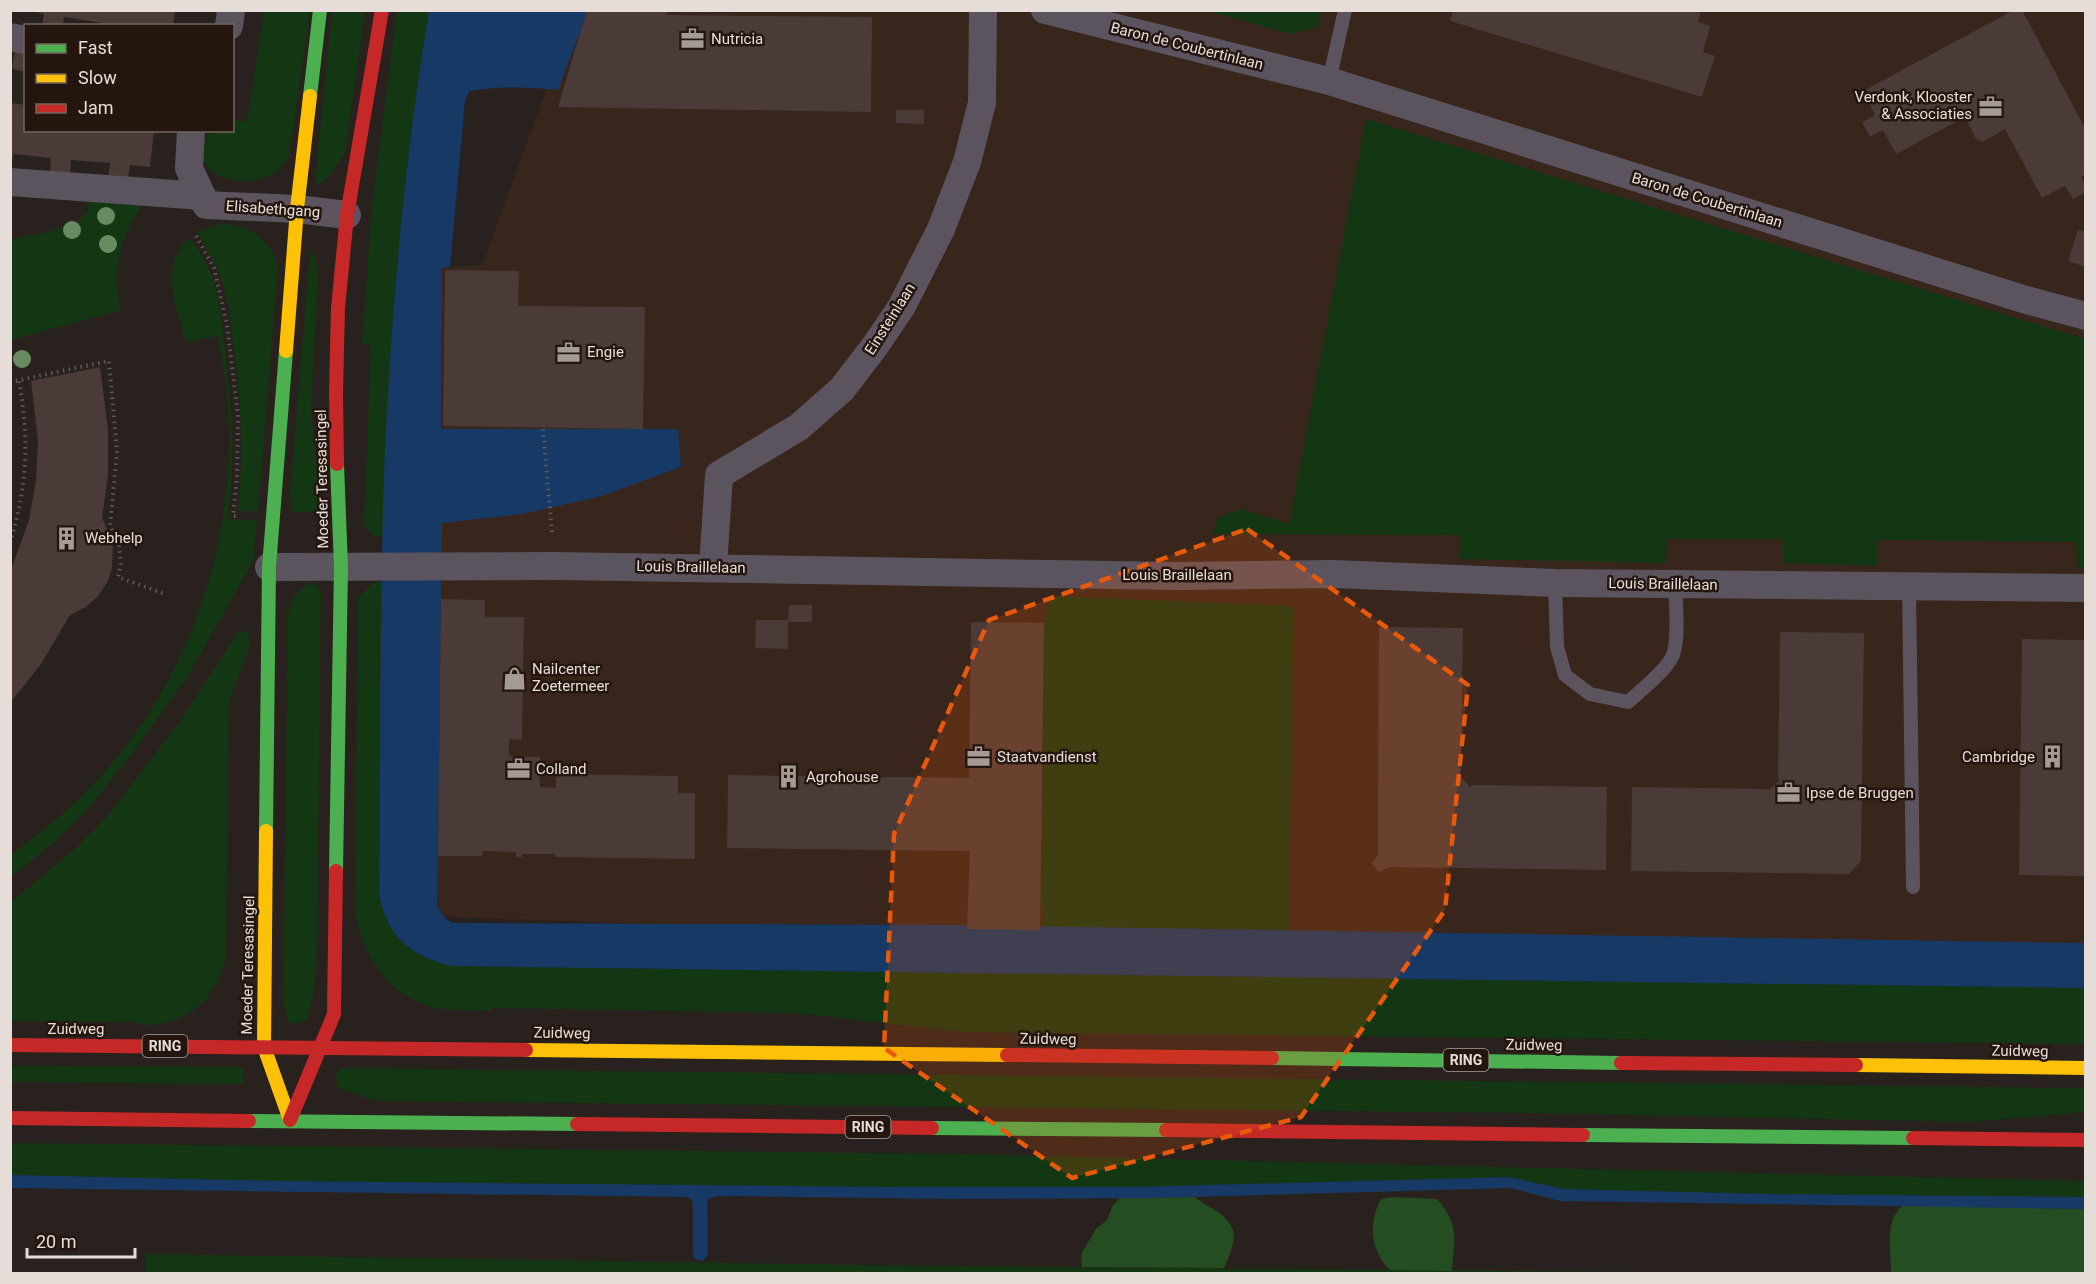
<svg xmlns="http://www.w3.org/2000/svg" width="2096" height="1284" viewBox="0 0 2096 1284" font-family="Roboto,sans-serif">
<style>
.built{fill:#38251b}
.green{fill:#143713}
.forest{fill:#244d22}
.water{fill:#173965}
.building{fill:#4a3b38}
.lines{fill:none;stroke-linecap:round;stroke-linejoin:round}
.path{stroke:#5f585e;stroke-width:4;stroke-dasharray:1.5 4.5;stroke-linecap:butt}
.lane{stroke:#5b535e;stroke-width:14}
.street{stroke:#5b535e;stroke-width:28}
.fast{stroke:#4caf50;stroke-width:14}
.slow{stroke:#ffc107;stroke-width:14}
.jam{stroke:#c62828;stroke-width:14}
.tree{fill:#688c61}
.marked{fill:#e8590c;fill-opacity:0.2;stroke:#e8590c;stroke-width:4.5;stroke-dasharray:12 8;stroke-linejoin:round}
.labels{text-anchor:middle;stroke-width:5;stroke-linejoin:round;paint-order:stroke}
.shield{fill:#24160f;stroke:#aca19c;stroke-width:1.5}
.shield-label{font-size:14px;font-weight:bold;fill:#e7ddd8}
.poi-label{font-size:15px;fill:#e7ddd8;stroke:#24160f;text-anchor:start}
.street-label{font-size:15px;fill:#e7ddd8;stroke:#24160f}
</style>
<rect width="100%" height="100%" fill="#29211d"/>
<path class="built" d="M575,11H2085V977L423,916L437,268L482,265Z"/>
<g class="green">
<path d="M264,11H310L289,156C285,162 281,169 274,173C245,193 178,174 211,131L232,130L233,120L247,122Z"/>
<path d="M332,11H365L345,153L331,174L319,184L315,183Z"/>
<path d="M397,11H429C400,184 387,361 383,537L374,536L364,526L371,346L362,344L372,204Z"/>
<path d="M1208,11H1321L1318,26L1291,34Z"/>
<path d="M1366,119L2085,339V568H2077L2076,542L1877,540V566L1783,563L1782,539H1667L1666,563L1460,559V535L1212,534L1218,517L1241,509L1289,524Z"/>
<path d="M88,199L141,204L140,209C119,241 111,272 121,310L11,340L10,239L45,233L78,222L88,211Z"/>
<path d="M220,224C248,224 271,239 278,267L258,511H238C244,452 241,407 234,349C231,328 230,306 223,285C217,266 207,249 197,232Z"/>
<path d="M190,237C198,250 207,262 212,277C221,300 222,325 225,349C232,409 236,458 228,519L257,520L253,561L188,676L128,759L87,810L59,838L11,877V855C31,839 52,824 71,806C183,705 241,544 227,394C225,375 221,355 218,336L186,342C176,304 157,269 190,237Z"/>
<path d="M310,252L315,256L318,274L311,411L322,512H293L290,494Z"/>
<path d="M374,582H383L379,893C386,936 411,957 452,966L2085,988V1044L966,1032L795,1013L492,1008V1011C472,1010 451,1012 432,1007C388,994 362,955 355,912L358,598Z"/>
<path d="M308,584L316,585L321,593L317,939C316,966 317,994 306,1020L295,1024L288,1021L283,1003L288,615C290,601 296,592 308,584Z"/>
<path d="M1051,596L1293,606L1289,930L1044,927L1042,901L1044,628Z"/>
<path d="M239,631H243L248,634L250,646L229,701L226,957C215,1002 186,1026 140,1025L139,1022L11,1021V902L75,849L106,818L178,724Z"/>
<path d="M11,1066L244,1067L243,1084L11,1082Z"/>
<path d="M344,1068L2085,1088L2086,1112L1971,1122L1530,1113L387,1101L369,1099L339,1088L335,1078L339,1070Z"/>
<path d="M11,1143L953,1154L2085,1181L2086,1197L1766,1194L1564,1189L1508,1177L1137,1187H891L283,1181L11,1175Z"/>
<path d="M146,1254L932,1266L1757,1273L146,1274Z"/>
</g>
<g class="forest">
<path d="M1195,1197C1201,1203 1208,1205 1215,1210C1242,1228 1235,1243 1224,1268L1082,1267L1081,1254L1096,1229L1107,1220L1113,1205L1120,1198Z"/>
<path d="M1393,1197L1437,1199C1460,1225 1454,1239 1452,1271L1390,1270C1370,1250 1368,1223 1381,1199Z"/>
<path d="M1903,1205L2085,1209V1273H1891C1891,1251 1884,1221 1903,1205Z"/>
</g>
<g class="water">
<path d="M429,11H588L558,90C528,87 499,86 469,91L465,101L450,267L442,268L441,429H678L681,467L602,496L523,514L442,523L437,906L444,917L452,923L954,925L2085,943V988L452,966C411,957 386,936 379,893C381,745 379,596 385,448C392,304 405,153 429,11Z"/>
<path d="M11,1175L283,1181L891,1187H1137L1508,1177L1564,1189L1766,1194L2085,1197L2086,1209L1560,1201L1511,1188L1154,1198L950,1199L717,1196L708,1199L707,1204L708,1254L703,1261L695,1259L693,1255V1207L692,1200L687,1197L11,1188Z"/>
</g>
<g class="building">
<path d="M27,10H175L173,26H102V23L64,17L63,26H42L44,14Z"/>
<path d="M587,10H669L667,15L872,17L871,112L558,107Z"/>
<path d="M1453,10H1701L1698,22L1710,26L1703,52L1715,56L1702,97L1450,21Z"/>
<path d="M2014,10H2022L2086,130V174L2081,177L2086,186V192L2073,199L2065,186L2042,198L2005,129L1983,142L1976,139L1965,117L1896,154L1883,130L1870,137L1862,122L1875,115L1863,91Z"/>
<path d="M15,48L26,50V72L12,69Z"/>
<path d="M10,103L26,105V130H154L150,167L130,165L128,178L108,177L110,163L71,160L70,173L50,171L51,158L13,154L12,164H10Z"/>
<path d="M896,110H924V124L896,123Z"/>
<path d="M2078,230L2086,232V267L2068,261Z"/>
<path d="M445,270L519,271L518,306L645,307L643,429L443,426Z"/>
<path d="M100,367L108,430V475L102,518L113,542L112,568L108,581L98,596L86,607L70,615L41,664L10,703V573L29,520L36,481L38,441L31,381Z"/>
<path d="M441,599L485,600V617H524L522,740L509,739V756L540,757V787L556,788V774L678,776V793H695V859L555,857V854H522V857H516V852L483,851L482,856H438Z"/>
<path d="M789,605H812V622H788Z"/>
<path d="M756,620H788V649L755,648Z"/>
<path d="M971,622L1044,623L1040,930L967,929L970,851L727,848L728,775L969,778Z"/>
<path d="M1379,627L1463,628L1461,774L1460,776L1470,787L1472,785L1607,787L1606,870L1389,867L1379,872L1372,864L1378,854Z"/>
<path d="M1780,632L1864,633L1861,861L1849,874L1631,871L1632,787L1767,789L1769,790L1780,780L1778,778Z"/>
<path d="M2022,639L2086,640V876L2019,875Z"/>
</g>
<g class="lines">
<g class="path">
<path d="M196,236L214,268L227,325L238,415L237,477L233,516H238"/>
<path d="M10,382L109,361L117,452L110,526L119,546L121,563L118,577L165,594"/>
<path d="M543,429L552,533"/>
<path d="M10,543C28,482 29,442 19,380"/>
<path d="M10,804H11"/>
</g>
<g class="lane">
<path d="M1329,81L1345,10"/>
<path d="M1555,583L1557,647L1565,675L1590,694L1628,702C1640,691 1667,670 1673,655C1679,639 1676,602 1675,585"/>
<path d="M1909,586L1913,887"/>
</g>
<g class="street">
<path d="M1045,10L1329,81L2023,299L2086,316"/>
<path d="M229,26L231,10"/>
<path d="M10,37L26,40"/>
<path d="M191,130L189,168L206,205L297,209L347,215"/>
<path d="M10,182L202,196"/>
<path d="M269,567L554,566L1180,576L1333,574L1555,583L2086,588"/>
<path d="M713,568L719,475L799,427L842,389L875,346L902,306L941,229L967,162L982,103L983,10"/>
</g>
<g class="fast">
<path d="M310,96L320,10"/>
<path d="M266,831L269,567L286,351"/>
<path d="M336,871L341,567L337,464"/>
<path d="M1272,1058L1621,1063"/>
<path d="M249,1121L577,1124"/>
<path d="M932,1128L1166,1130"/>
<path d="M1583,1135L1913,1138"/>
</g>
<g class="slow">
<path d="M286,351L297,209L310,96"/>
<path d="M266,831L264,1047L290,1120"/>
<path d="M526,1050L1007,1055"/>
<path d="M1856,1065L2086,1068"/>
</g>
<g class="jam">
<path d="M337,464L336,393L338,308L347,215L382,10"/>
<path d="M10,1045L526,1050"/>
<path d="M1007,1055L1272,1058"/>
<path d="M1621,1063L1856,1065"/>
<path d="M10,1118L249,1121"/>
<path d="M290,1120L334,1014L336,871"/>
<path d="M577,1124L932,1128"/>
<path d="M1166,1130L1583,1135"/>
<path d="M1913,1138L2086,1140"/>
</g>
</g>
<g class="tree">
<circle cx="106" cy="216" r="9"/>
<circle cx="72" cy="230" r="9"/>
<circle cx="108" cy="244" r="9"/>
<circle cx="22" cy="359" r="9"/>
</g>
<path class="marked" d="M1247,529L1468,685L1445,910L1301,1117L1072,1178L884,1048L894,834L989,620Z"/>
<defs>
<symbol id="office-bare" viewBox="-9 -9 18 18"><path d="M-6-3h4V-5.5h4V-3h4V5H-6ZM-1-4.5V-3h2v-1.5ZM-6 0V1H6V0Z" fill="#a49b97" stroke="#24160f" stroke-width="2.5" paint-order="stroke"/></symbol>
<symbol id="building-bare" viewBox="-9 -9 18 18"><path d="M-4-6H4V6H1V3H-1V6H-4ZM-2.5-4.3h1.7v1.8h-1.7ZM.8-4.3h1.7v1.8H.8ZM-2.5-1h1.7V.8h-1.7ZM.8-1h1.7V.8H.8Z" fill="#a49b97" stroke="#24160f" stroke-width="2.5" paint-order="stroke"/></symbol>
<symbol id="shop-bare" viewBox="-9 -9 18 18"><path d="M-5-2.5h2.3a2.7 3.5 0 0 1 5.4 0H5L5.5 6h-11ZM-1.5-2.5h3a1.5 2.3 0 0 0-3 0Z" fill="#a49b97" stroke="#24160f" stroke-width="2.5" paint-order="stroke"/></symbol>
</defs>
<g fill-rule="evenodd">
<use href="#office-bare" x="676" y="22" width="33" height="33"/>
<use href="#office-bare" x="1974" y="90" width="33" height="33"/>
<use href="#office-bare" x="552" y="336" width="33" height="33"/>
<use href="#building-bare" x="50" y="522" width="33" height="33"/>
<use href="#shop-bare" x="498" y="662" width="33" height="33"/>
<use href="#office-bare" x="962" y="740" width="33" height="33"/>
<use href="#building-bare" x="2036" y="740" width="33" height="33"/>
<use href="#office-bare" x="502" y="752" width="33" height="33"/>
<use href="#building-bare" x="772" y="760" width="33" height="33"/>
<use href="#office-bare" x="1772" y="776" width="33" height="33"/>
</g>
<g class="labels">
<g class="shield">
<rect x="142.5" y="1035" width="45" height="22" rx="4.5"/>
<rect x="1443.5" y="1049" width="45" height="22" rx="4.5"/>
<rect x="845.5" y="1116" width="45" height="22" rx="4.5"/>
</g>
<g class="shield-label">
<text x="165" y="1051">RING</text>
<text x="1466" y="1065">RING</text>
<text x="868" y="1132">RING</text>
</g>
<g class="poi-label">
<text x="711" y="44">Nutricia</text>
<text x="1972" y="102" text-anchor="end">Verdonk, Klooster<tspan x="1972" dy="17">&amp; Associaties</tspan></text>
<text x="587" y="357">Engie</text>
<text x="85" y="543">Webhelp</text>
<text x="532" y="674">Nailcenter<tspan x="532" dy="17">Zoetermeer</tspan></text>
<text x="997" y="762">Staatvandienst</text>
<text x="2035" y="762" text-anchor="end">Cambridge</text>
<text x="536" y="774">Colland</text>
<text x="806" y="782">Agrohouse</text>
<text x="1806" y="798">Ipse de Bruggen</text>
</g>
<g class="street-label">
<text transform="translate(1187 46) rotate(14)" y="5">Baron de Coubertinlaan</text>
<text transform="translate(1707 200) rotate(17)" y="5">Baron de Coubertinlaan</text>
<text transform="translate(273 209) rotate(4)" y="5">Elisabethgang</text>
<text transform="translate(890 319) rotate(-58)" y="5">Einsteinlaan</text>
<text transform="translate(322 479) rotate(-91)" y="5">Moeder Teresasingel</text>
<text transform="translate(691 567) rotate(1)" y="5">Louis Braillelaan</text>
<text x="1177" y="580">Louis Braillelaan</text>
<text transform="translate(1663 584) rotate(1)" y="5">Louis Braillelaan</text>
<text transform="translate(248 965) rotate(-89)" y="5">Moeder Teresasingel</text>
<text x="76" y="1034">Zuidweg</text>
<text transform="translate(562 1033) rotate(1)" y="5">Zuidweg</text>
<text transform="translate(1048 1039) rotate(1)" y="5">Zuidweg</text>
<text transform="translate(1534 1045) rotate(1)" y="5">Zuidweg</text>
<text transform="translate(2020 1051) rotate(1)" y="5">Zuidweg</text>
</g>
</g>
<rect width="2096" height="1284" fill="none" stroke="#e7ddd8" stroke-width="24"/>
<rect x="24" y="24" width="210" height="108" fill="#24160f" stroke="#72665f" stroke-width="1.5"/>
<rect x="36" y="44" width="30" height="9" fill="#4caf50" stroke="#72665f" stroke-width="1.5"/>
<text x="78" y="54" font-size="18" fill="#e7ddd8">Fast</text>
<rect x="36" y="74" width="30" height="9" fill="#ffc107" stroke="#72665f" stroke-width="1.5"/>
<text x="78" y="84" font-size="18" fill="#e7ddd8">Slow</text>
<rect x="36" y="104" width="30" height="9" fill="#c62828" stroke="#72665f" stroke-width="1.5"/>
<text x="78" y="114" font-size="18" fill="#e7ddd8">Jam</text>
<path d="M27 1248v9h108v-9" fill="none" stroke="#e7ddd8" stroke-width="3"/>
<text x="36" y="1248" font-size="18" fill="#e7ddd8" stroke="#24160f" stroke-width="4.5" paint-order="stroke">20 m</text>
</svg>
